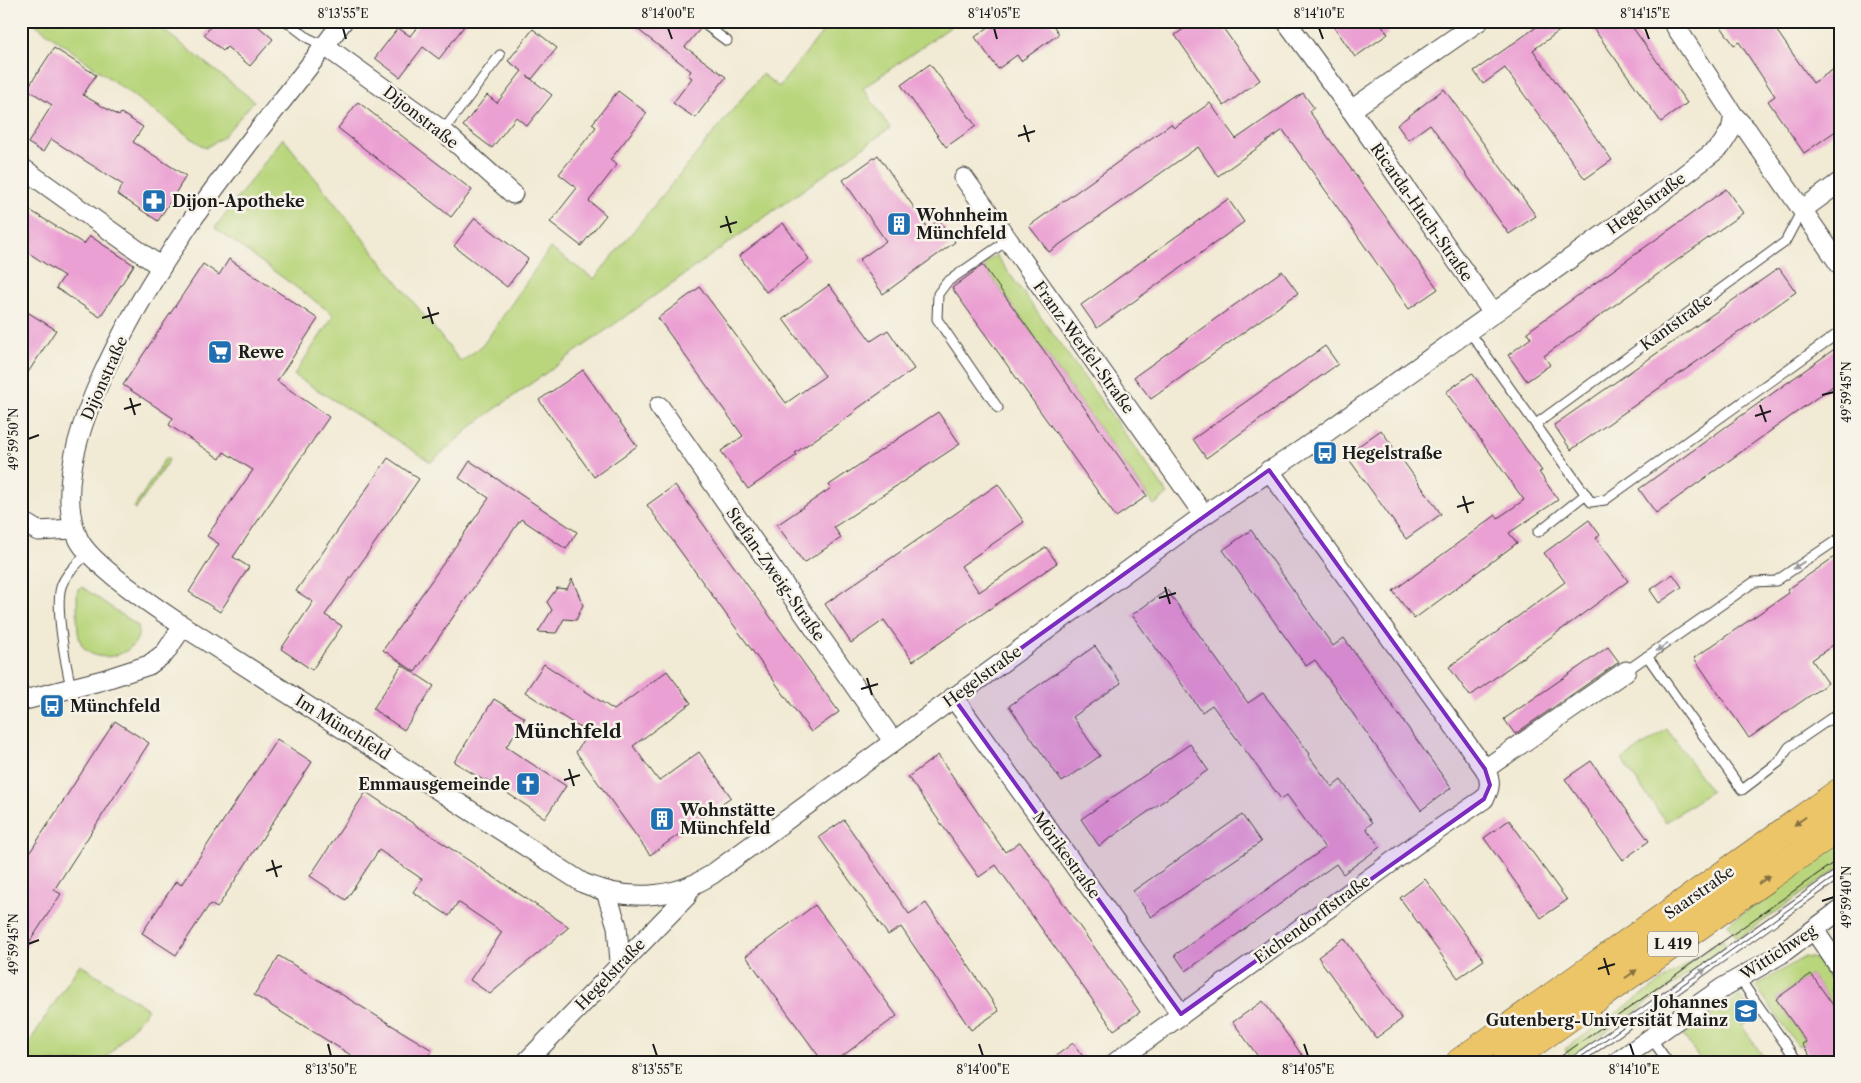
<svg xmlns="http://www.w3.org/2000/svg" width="1861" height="1083" viewBox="0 0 1861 1083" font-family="'Libre Caslon Text',serif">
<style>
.green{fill:#b9d67d;stroke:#6a794c}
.building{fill:#eba0d3}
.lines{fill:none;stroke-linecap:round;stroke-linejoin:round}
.lane-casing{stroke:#3c3b38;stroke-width:11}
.street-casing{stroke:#3c3b38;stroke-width:21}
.highway-casing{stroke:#3c3b38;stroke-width:29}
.lane{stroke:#fff;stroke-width:9}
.street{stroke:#fff;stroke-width:19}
.highway{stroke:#edc569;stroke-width:28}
.tram{stroke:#1c1c1c;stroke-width:1}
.oneway{fill:#999}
.oneway2{fill:#847042}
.marked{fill:#7b2cbf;fill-opacity:0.2;stroke:#7b2cbf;stroke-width:4;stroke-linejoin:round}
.ticks{fill:none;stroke:#1c1c1c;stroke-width:2}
.labels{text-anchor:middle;stroke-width:5;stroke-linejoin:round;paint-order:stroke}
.shield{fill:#f7f3e8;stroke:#5e5c59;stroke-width:1}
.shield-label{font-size:15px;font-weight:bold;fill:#1c1c1c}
.street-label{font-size:16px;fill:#1c1c1c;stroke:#f7f3e8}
.poi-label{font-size:16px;font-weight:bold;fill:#1c1c1c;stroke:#f7f3e8;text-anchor:start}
.quarter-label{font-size:19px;font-weight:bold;fill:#1c1c1c;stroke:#f7f3e8}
.neatline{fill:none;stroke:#1c1c1c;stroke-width:2}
.ticks-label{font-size:12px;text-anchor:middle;fill:#1c1c1c}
</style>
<rect width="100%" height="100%" fill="#f7f3e8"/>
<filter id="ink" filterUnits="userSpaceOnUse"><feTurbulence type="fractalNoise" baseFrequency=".02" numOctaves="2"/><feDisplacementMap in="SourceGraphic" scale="10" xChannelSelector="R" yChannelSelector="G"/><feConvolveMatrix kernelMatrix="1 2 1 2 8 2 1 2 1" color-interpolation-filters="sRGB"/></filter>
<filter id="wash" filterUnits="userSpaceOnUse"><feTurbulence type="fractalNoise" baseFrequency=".0096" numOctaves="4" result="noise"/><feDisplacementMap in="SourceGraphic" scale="20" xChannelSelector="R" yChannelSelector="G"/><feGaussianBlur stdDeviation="1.12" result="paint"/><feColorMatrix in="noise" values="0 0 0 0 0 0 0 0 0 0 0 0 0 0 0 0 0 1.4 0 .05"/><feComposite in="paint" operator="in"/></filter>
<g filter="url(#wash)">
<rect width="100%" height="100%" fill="#f1ead4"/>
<g class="green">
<path d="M31,21H152L254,101L222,138L205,148Z"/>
<path d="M831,21H959L863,88L890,128L477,422L431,462L294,375L334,315L215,228L283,138L461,362L483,345L550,248L594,279L762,74L779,87Z"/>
<path d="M996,255L1168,494L1154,505L983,265Z"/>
<path d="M166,457L169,460L136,509L134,508Z"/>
<path d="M82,587L138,626C145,653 96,669 82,645C75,632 78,609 77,594L78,589Z"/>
<path d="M1667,729L1711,791L1666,822L1622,760Z"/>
<path d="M1840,843V867L1738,939L1728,924Z"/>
<path d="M1722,939L1727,947L1570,1057L1565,1049Z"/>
<path d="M1804,957L1816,959L1835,986L1830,990L1834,996L1840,993V1015L1811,974L1776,999L1806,1042L1798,1047L1756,986Z"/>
<path d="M80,964L148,1009L103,1062H21V1055Z"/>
<path d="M1740,996L1754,1017L1742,1026L1767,1062H1702L1683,1035Z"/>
</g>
<g id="blocks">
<g class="building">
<path d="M215,21H252L273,39L250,66L227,47L223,51L204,35Z"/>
<path d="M422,21H468L439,59L423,47L400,77L375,58L398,28L410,36Z"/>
<path d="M627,21H694L700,29L685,47L726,77L695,118L673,103L692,78L688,75L691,71Z"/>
<path d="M997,21H1050L1059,34L1021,61L1017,55L998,69L975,37Z"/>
<path d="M1195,21H1218L1260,80L1224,106L1175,35Z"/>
<path d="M1330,21H1379L1388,34L1355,57Z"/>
<path d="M1545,21H1573L1533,50L1612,160L1585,179L1505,68L1483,84L1474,71Z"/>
<path d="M1588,21H1628L1687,103L1661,122Z"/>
<path d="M1717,21H1770L1813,83L1840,65V128L1804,153L1768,101L1775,96L1739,42L1734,45Z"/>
<path d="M533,29L557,48L532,79L527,76L552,95L527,126L516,117L492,148L463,126L487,95L497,103L522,71L508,61Z"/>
<path d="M54,48L96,75L83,95L119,116L121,113L143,127L133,142L186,176L158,221L117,194L123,185L51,139L43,152L28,143L52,105L27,89Z"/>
<path d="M930,64L976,126L946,147L901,85Z"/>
<path d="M1444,89L1536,216L1509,234L1430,124L1408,140L1397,125Z"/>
<path d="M618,91L647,113L610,160L617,165L589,201L606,215L581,246L550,222L577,188L559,174L596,127L592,124Z"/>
<path d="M1303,93L1314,108L1309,111L1438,289L1409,309L1283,130L1218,176L1198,147L1049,252L1029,226L1171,124L1174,128L1210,103L1236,139Z"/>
<path d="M358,102L472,190L451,217L338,128Z"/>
<path d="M878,155L928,228L939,220L955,242L883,294L859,260L886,241L843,180Z"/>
<path d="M1726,189L1743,213L1544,356L1550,365L1527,381L1508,355L1531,338L1527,332Z"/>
<path d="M1228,199L1244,222L1097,328L1081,305Z"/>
<path d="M28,209L84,244L90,236L134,265L100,317L56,288L64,276L21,248V220Z"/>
<path d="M475,218L528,259L507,287L454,246Z"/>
<path d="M783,223L809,259L766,292L739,256Z"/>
<path d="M229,259L318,319L277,381L329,417L233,557L249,567L220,612L189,592L219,544L207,536L253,470L224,452L220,459L169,425L173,418L123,385L203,264L219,275Z"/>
<path d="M983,265L1147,496L1116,517L952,288Z"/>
<path d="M1779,268L1796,292L1571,450L1554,425Z"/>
<path d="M1282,271L1298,293L1151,399L1134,377Z"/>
<path d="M829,285L871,341L888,330L914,369L854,411L855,412L795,453L797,455L748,489L721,451L743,436L658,318L700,287L786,403L825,376L783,319Z"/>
<path d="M21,308L56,330L21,383Z"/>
<path d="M1840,345V381L1656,513L1639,489Z"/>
<path d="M1325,346L1338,364L1206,458L1193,439Z"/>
<path d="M583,370L637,446L594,477L539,400Z"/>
<path d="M1472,373L1542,471L1539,472L1558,500L1509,533L1517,543L1414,619L1393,591L1496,515L1498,518L1524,500L1446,392Z"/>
<path d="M938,412L960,444L834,527L841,538L804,563L777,525L831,488L829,485Z"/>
<path d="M1381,430L1441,514L1406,539L1346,455Z"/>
<path d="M388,458L419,479L325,615L342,626L312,670L281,649L313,602L296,591Z"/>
<path d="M470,461L577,532L566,549L521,519L415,672L383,650L489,498L459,478Z"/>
<path d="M998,484L1024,522L961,566L979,592L1046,547L1057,563L913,661L884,620L851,643L825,604Z"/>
<path d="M675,485L839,712L811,732L647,505Z"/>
<path d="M1589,520L1600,535L1596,538L1628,581L1470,696L1449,667L1565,582L1544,553Z"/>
<path d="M1251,530L1333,646L1344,638L1451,788L1421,810L1315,660L1306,666L1223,550Z"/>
<path d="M1840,553V640L1812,660L1828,683L1749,738L1694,658L1789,593L1787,590Z"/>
<path d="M1673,574L1682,587L1659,603L1650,590Z"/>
<path d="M572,579L583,605L576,620L564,619L556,633L538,632L552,610L547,602L557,588L567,589Z"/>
<path d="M1167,590L1248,703L1263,693L1310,754L1308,755L1332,787L1341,780L1372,823L1366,828L1380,847L1343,874L1336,864L1186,971L1175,955L1325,848L1287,795L1281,799L1212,705L1202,712L1132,615Z"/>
<path d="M1095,646L1121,683L1073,717L1100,756L1062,782L1009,706Z"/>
<path d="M1608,647L1619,662L1515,734L1504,719Z"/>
<path d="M544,664L614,710L667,671L691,703L633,746L659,781L699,752L731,797L650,855L576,752L588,733L525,692Z"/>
<path d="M402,665L434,686L404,730L373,709Z"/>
<path d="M494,699L525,718L506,747L566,786L545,818L486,779L485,781L454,762Z"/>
<path d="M115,721L149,743L54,890L61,894L21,955V866Z"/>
<path d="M277,739L312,762L217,908L210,904L176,955L142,933L176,881L181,885Z"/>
<path d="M1190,744L1208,770L1099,846L1081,819Z"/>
<path d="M938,755L1005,852L1020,842L1140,1012L1114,1030L996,865L979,877L908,777Z"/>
<path d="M1591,761L1649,841L1623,860L1565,779Z"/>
<path d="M366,792L462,856L569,927L490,994L470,980L502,932L458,902L449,916L413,892L422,879L379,850L346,900L310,876Z"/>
<path d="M1242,815L1261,842L1151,917L1133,891Z"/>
<path d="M844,820L909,914L926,903L999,1011L971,1030L901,927L888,935L819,837Z"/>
<path d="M1509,820L1567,900L1541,918L1484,838Z"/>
<path d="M1425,879L1484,960L1458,978L1400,898Z"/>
<path d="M815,905L897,1016L834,1062H823L746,956Z"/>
<path d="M1344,938L1402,1019L1376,1038L1318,957Z"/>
<path d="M279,956L432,1050L425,1062H362L254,995Z"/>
<path d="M1811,974L1840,1015V1062H1814L1802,1044L1806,1042L1776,999Z"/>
<path d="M1263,1001L1307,1062H1262L1233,1022Z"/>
<path d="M1073,1043L1087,1062H1048Z"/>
</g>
</g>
</g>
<g filter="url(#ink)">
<use href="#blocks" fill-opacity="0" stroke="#3c3b38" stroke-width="1"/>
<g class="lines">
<defs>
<g id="lane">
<path d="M286,21L308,38L325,46"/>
<path d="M700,21L727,41"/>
<path d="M443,131L500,55"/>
<path d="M1469,331L1591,502L1605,500L1840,332"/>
<path d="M998,408L937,319L938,294L947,282L1008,240"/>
<path d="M1536,424L1785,242L1802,210"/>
<path d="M1538,532L1586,494"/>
<path d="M1647,656L1742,790L1779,762L1789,747L1840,712"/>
<path d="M1626,671L1754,582L1776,581L1840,538"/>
<path d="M71,687C66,666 55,607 61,587C65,574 79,562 88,553"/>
<path d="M1739,978L1798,1062"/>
<path d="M1651,1038L1668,1062"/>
<path d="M1574,1062L1840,873"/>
</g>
<g id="street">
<path d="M343,21C294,89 237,153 190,223C144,291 38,458 79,540C91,564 159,610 183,626L583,883C625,901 672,900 711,875L1204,515L1303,449L1655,198L1721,146L1731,130L1734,116"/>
<path d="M1286,21L1351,110L1493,313"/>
<path d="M1672,21L1734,116L1747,130L1840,265"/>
<path d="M325,46L443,131L513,194"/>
<path d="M1351,110L1479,21"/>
<path d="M21,167L161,267"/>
<path d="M964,178L1204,515"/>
<path d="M1802,210L1840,182"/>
<path d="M659,406L893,741"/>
<path d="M21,521L38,531L74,529"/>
<path d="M953,697L1181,1014"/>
<path d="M21,701L103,680L149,665L165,653L183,626"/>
<path d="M1485,769L1626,671"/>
<path d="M606,892L617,926L620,962"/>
<path d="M1814,930L1840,968"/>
<path d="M526,1062L686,897L692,885"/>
<path d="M1116,1062L1418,843L1484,799C1491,788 1491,780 1485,769L1269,470"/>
<path d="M1617,1062L1722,988L1781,954L1840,910"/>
</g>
<g id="highway">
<path d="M1460,1062L1840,792"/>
<path d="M1506,1062L1840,826"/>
</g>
</defs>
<use href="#lane" class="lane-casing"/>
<use href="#street" class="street-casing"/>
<use href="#highway" class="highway-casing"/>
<use href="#lane" class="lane"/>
<use href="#street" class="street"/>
<use href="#highway" class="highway"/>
<g class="tram">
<path d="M1553,1062L1840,858"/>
<path d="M1574,1062L1840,873"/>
</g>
</g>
<defs><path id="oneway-solid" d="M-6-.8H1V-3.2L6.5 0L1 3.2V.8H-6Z" transform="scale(1.25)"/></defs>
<g class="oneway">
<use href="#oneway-solid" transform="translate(1799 565) rotate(146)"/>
<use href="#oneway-solid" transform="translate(1662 647) rotate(145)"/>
<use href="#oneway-solid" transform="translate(1700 973) rotate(-35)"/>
</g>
<g class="oneway2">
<use href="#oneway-solid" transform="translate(1800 821) rotate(145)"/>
<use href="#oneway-solid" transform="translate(1764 880) rotate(-35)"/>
<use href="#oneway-solid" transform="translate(1631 974) rotate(-35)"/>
</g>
</g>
<path class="marked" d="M1269,470L1485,769L1490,785L1484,799L1181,1014L953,697Z"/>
<path class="ticks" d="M343,28L346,39M668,28L672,39M994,28L997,39M1319,28L1323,39M1645,28L1649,39M1024,125L1029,142M1018,136L1035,131M726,216L731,233M720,227L737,222M428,307L433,324M422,318L439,313M1822,395L1834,392M130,398L135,415M1760,405L1766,422M124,409L141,404M1755,416L1771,411M28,439L39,435M1463,496L1468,513M1457,507L1474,502M1165,587L1170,604M1159,598L1176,593M867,678L872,695M861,689L878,684M569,769L574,786M564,780L580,775M272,860L277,877M266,871L282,866M1822,901L1834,897M28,944L39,940M1604,958L1609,975M1598,969L1615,964M328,1044L331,1056M653,1044L657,1056M979,1044L983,1056M1304,1044L1308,1056M1630,1044L1634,1056"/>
<defs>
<symbol id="pharmacy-square" viewBox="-11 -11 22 22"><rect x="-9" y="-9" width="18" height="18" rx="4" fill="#1f6fb2" stroke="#f7f3e8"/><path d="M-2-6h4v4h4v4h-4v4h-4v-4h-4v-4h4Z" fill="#fff"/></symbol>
<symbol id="building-square" viewBox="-11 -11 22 22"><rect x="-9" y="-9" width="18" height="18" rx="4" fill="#1f6fb2" stroke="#f7f3e8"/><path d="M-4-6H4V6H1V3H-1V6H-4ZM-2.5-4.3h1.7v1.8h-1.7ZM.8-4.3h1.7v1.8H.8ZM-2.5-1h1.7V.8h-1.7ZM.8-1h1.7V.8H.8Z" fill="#fff"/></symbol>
<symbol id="supermarket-square" viewBox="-11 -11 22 22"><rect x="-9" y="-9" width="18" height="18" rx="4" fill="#1f6fb2" stroke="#f7f3e8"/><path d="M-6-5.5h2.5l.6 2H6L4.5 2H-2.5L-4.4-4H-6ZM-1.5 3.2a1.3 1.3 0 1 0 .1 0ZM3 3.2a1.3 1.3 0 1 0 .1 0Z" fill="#fff"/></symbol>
<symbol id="bus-square" viewBox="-11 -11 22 22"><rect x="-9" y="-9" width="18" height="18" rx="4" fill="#1f6fb2" stroke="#f7f3e8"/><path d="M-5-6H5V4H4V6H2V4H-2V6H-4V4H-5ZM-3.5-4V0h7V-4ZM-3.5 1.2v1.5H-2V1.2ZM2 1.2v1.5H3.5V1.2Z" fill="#fff"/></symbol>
<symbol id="church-square" viewBox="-11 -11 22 22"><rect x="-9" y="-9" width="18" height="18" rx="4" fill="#1f6fb2" stroke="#f7f3e8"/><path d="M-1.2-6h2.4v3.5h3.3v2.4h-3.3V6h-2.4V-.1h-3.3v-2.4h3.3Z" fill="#fff"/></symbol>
<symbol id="university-square" viewBox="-11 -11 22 22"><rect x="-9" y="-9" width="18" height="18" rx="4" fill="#1f6fb2" stroke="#f7f3e8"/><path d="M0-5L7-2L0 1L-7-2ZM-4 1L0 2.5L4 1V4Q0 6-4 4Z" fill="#fff"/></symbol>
</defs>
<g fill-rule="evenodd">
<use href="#pharmacy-square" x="140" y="187" width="28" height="28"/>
<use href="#building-square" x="885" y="210" width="28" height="28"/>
<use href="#supermarket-square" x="206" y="338" width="28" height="28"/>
<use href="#bus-square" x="1311" y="439" width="28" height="28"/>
<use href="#bus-square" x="38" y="692" width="28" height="28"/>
<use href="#church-square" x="514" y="770" width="28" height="28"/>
<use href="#building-square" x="648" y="805" width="28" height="28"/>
<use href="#university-square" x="1732" y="997" width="28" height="28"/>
</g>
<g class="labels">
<rect class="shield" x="1648" y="931.5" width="50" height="25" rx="4"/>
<g class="shield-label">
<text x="1673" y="949">L 419</text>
</g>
<g class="street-label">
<text transform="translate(421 117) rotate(38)" y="6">Dijonstraße</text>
<text transform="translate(1646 203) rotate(-36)" y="6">Hegelstraße</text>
<text transform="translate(1422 212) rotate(55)" y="6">Ricarda-Huch-Straße</text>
<text transform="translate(1676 322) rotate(-36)" y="6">Kantstraße</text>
<text transform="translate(1084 347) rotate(54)" y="6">Franz-Werfel-Straße</text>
<text transform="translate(104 378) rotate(-66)" y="6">Dijonstraße</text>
<text transform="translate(776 574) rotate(55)" y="6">Stefan-Zweig-Straße</text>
<text transform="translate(982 676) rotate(-36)" y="6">Hegelstraße</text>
<text transform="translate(343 727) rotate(32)" y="6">Im Münchfeld</text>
<text transform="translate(1067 855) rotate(54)" y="6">Mörikestraße</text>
<text transform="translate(1699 892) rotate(-35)" y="6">Saarstraße</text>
<text transform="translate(1312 919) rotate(-36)" y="6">Eichendorffstraße</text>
<text transform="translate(1778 952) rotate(-33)" y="6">Wittichweg</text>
<text transform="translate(610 974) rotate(-46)" y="6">Hegelstraße</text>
</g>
<g class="poi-label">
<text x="172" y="207">Dijon-Apotheke</text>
<text x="916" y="221">Wohnheim<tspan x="916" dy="18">Münchfeld</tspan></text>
<text x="238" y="358">Rewe</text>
<text x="1342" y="459">Hegelstraße</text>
<text x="70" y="712">Münchfeld</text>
<text x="510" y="790" text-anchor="end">Emmausgemeinde</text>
<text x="680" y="816">Wohnstätte<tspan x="680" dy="18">Münchfeld</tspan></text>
<text x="1728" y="1008" text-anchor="end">Johannes<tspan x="1728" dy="18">Gutenberg-Universität Mainz</tspan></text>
</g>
<g class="quarter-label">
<text x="568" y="738">Münchfeld</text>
</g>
</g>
<rect width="1861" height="1083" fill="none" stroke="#f7f3e8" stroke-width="55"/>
<rect x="28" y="28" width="1806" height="1028" class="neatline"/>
<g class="ticks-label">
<text x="343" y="18">8°13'55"E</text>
<text x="668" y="18">8°14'00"E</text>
<text x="994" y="18">8°14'05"E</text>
<text x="1319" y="18">8°14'10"E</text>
<text x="1645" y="18">8°14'15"E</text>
<text transform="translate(1847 392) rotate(-90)" y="4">49°59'45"N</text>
<text transform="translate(14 439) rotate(-90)" y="4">49°59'50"N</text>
<text transform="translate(1847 897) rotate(-90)" y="4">49°59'40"N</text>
<text transform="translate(14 944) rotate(-90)" y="4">49°59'45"N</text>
<text x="331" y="1074">8°13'50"E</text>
<text x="657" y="1074">8°13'55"E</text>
<text x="983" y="1074">8°14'00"E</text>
<text x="1308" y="1074">8°14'05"E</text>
<text x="1634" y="1074">8°14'10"E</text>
</g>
</svg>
